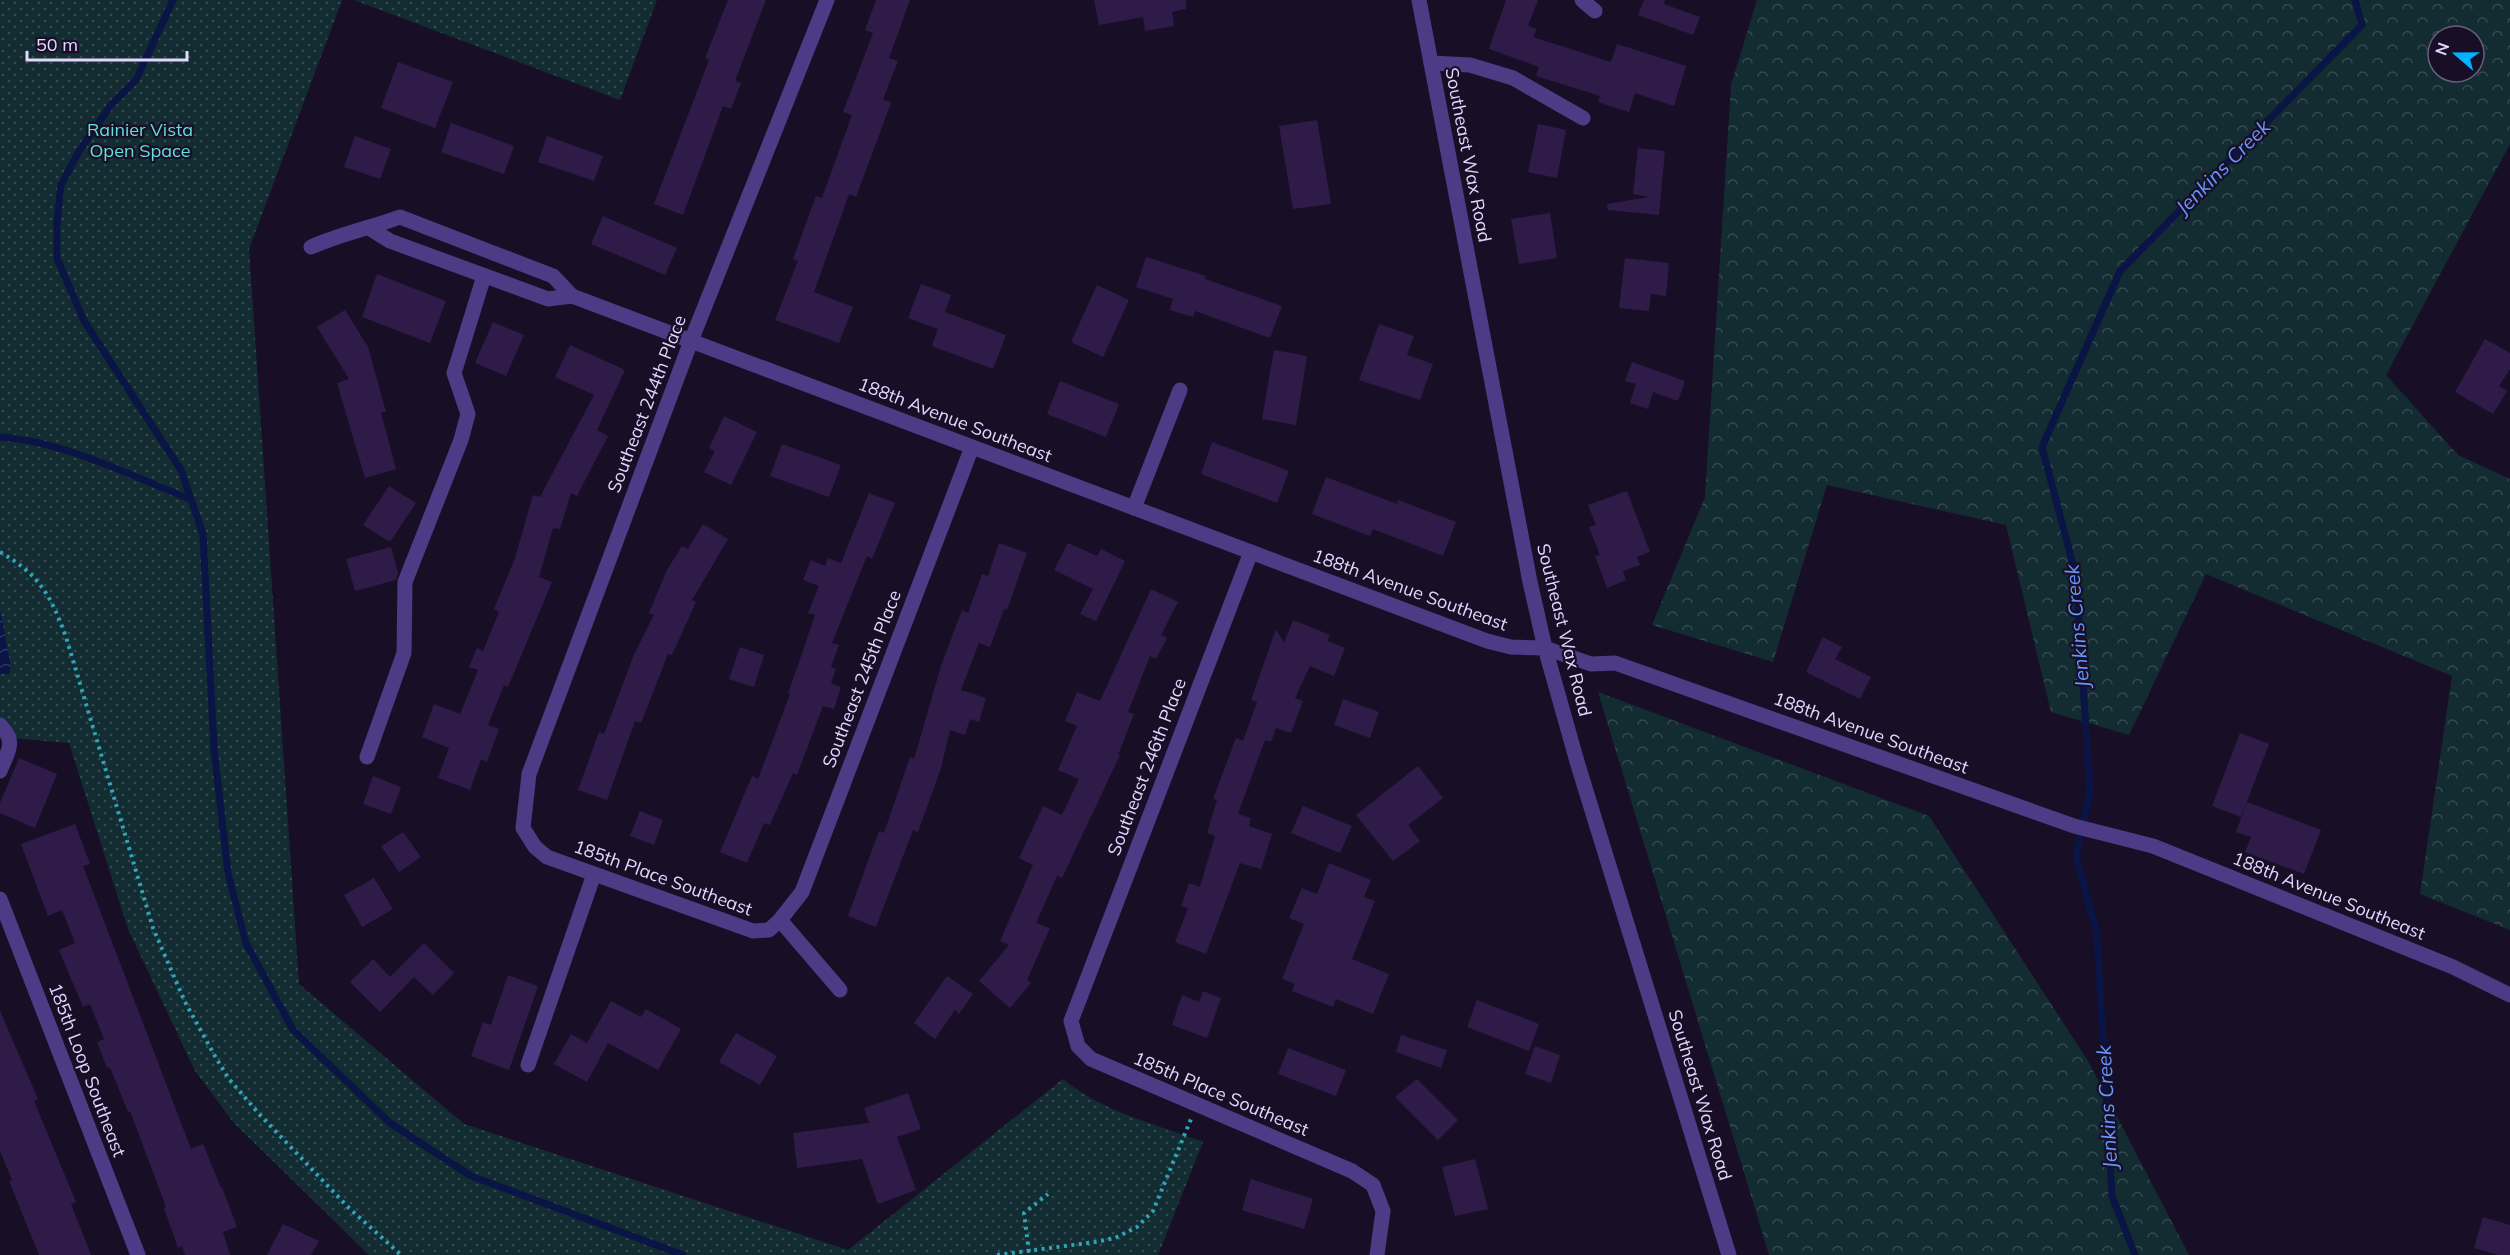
<svg xmlns="http://www.w3.org/2000/svg" width="2510" height="1255" viewBox="0 0 2510 1255" font-family="Mulish,sans-serif">
<style>
.forest{fill:url(#forest-crowns);fill-rule:evenodd}
.park{fill:url(#park-dots)}
.water{fill:url(#water-waves)}
.lines{fill:none;stroke-linecap:round;stroke-linejoin:round}
.stream{stroke:#0a1445;stroke-width:7}
.building{fill:#2e1b48}
.path{stroke:#2fa5b9;stroke-width:4;stroke-dasharray:3 4.5;stroke-linecap:butt}
.minor{stroke:#4d3b86;stroke-width:15}
.labels{text-anchor:middle;stroke-width:4.5;stroke-linejoin:round;paint-order:stroke}
.park-label{font-size:18px;fill:#60e0da;stroke:#180f27}
.street-label{font-size:18px;fill:#e3d6ff;stroke:#180f27}
.water-label{font-size:20px;font-style:italic;fill:#6497ff;stroke:#180f27}
</style>
<defs>
<pattern id="forest-crowns" width="20" height="18" patternUnits="userSpaceOnUse" patternTransform="scale(1.5)"><rect width="20" height="18" fill="#122c31"/><path d="M2 6a3 3 0 1 1 6 0M12 15a3 3 0 1 1 6 0" fill="none" stroke="#344a50"/></pattern>
<pattern id="park-dots" width="8" height="8" patternUnits="userSpaceOnUse" patternTransform="scale(1.5)"><rect width="8" height="8" fill="#122c31"/><path d="M2 2h.1M6 6h.1" fill="none" stroke="#344a50" stroke-width="1.8" stroke-linecap="round"/></pattern>
<pattern id="water-waves" width="16" height="10" patternUnits="userSpaceOnUse" patternTransform="scale(1.5)"><rect width="16" height="10" fill="#0a1445"/><path d="M0 5q4-4 8 0t8 0" fill="none" stroke="#2e3561"/></pattern>
</defs>
<rect width="100%" height="100%" fill="#180f27"/>
<g class="forest">
<path d="M1757,0H2510V144L2386,375L2458,455L2510,479V930L2420,894L2452,676L2206,574L2129,735L2051,712L2006,525L1827,485L1773,662L1652,625L1705,497L1731,85ZM2438,36H2474V72H2438Z"/>
<path d="M1598,692L1929,816L2088,1061L2189,1255H1769Z"/>
</g>
<g class="park">
<path d="M0,0H342L249,249L299,984L464,1124L848,1250L1063,1079C1102,1112 1156,1124 1203,1142L1158,1255H369L234,1123L195,1071L128,929L69,743L0,737Z"/>
<path d="M354,0H657L620,100Z"/>
</g>
<path class="water" d="M0,609L11,667L9,674H0Z"/>
<g class="lines">
<g class="stream">
<path d="M173,0L136,80L110,106L78,153L61,185L57,222V258L84,321L181,470L203,534L214,749L228,873L246,943L293,1030L390,1123L471,1176L683,1255"/>
<path d="M0,437C63,441 134,477 192,500"/>
<path d="M2135,1255L2112,1196L2097,934L2076,856L2090,791L2076,576L2042,447L2120,271L2362,25L2355,0"/>
</g>
</g>
<g class="building">
<path d="M728,0H766L735,81L741,83L731,109L723,106L683,215L654,204L709,60L705,58Z"/>
<path d="M876,0H910L889,58L898,61L883,99L891,103L856,197L849,194L814,292L853,307L839,343L775,320L798,261L793,259L816,196L822,198L852,115L843,112L873,33L865,30Z"/>
<path d="M1094,0H1186V9L1172,12L1174,26L1145,31L1143,17L1099,25Z"/>
<path d="M1506,0H1538L1528,26L1537,29L1533,37L1611,62L1617,44L1686,66L1674,106L1635,93L1629,112L1598,102L1600,96L1536,76L1539,67L1489,49Z"/>
<path d="M1644,0H1665L1664,4L1700,17L1693,35L1638,15Z"/>
<path d="M398,62L453,82L435,128L381,108Z"/>
<path d="M1317,120L1331,204L1293,209L1279,126Z"/>
<path d="M451,123L514,146L504,174L441,152Z"/>
<path d="M1538,124L1566,130L1557,178L1528,172Z"/>
<path d="M355,136L391,149L380,179L344,167Z"/>
<path d="M547,136L603,156L594,181L538,162Z"/>
<path d="M1638,148L1665,151L1659,215L1608,210L1607,204L1649,197L1633,194Z"/>
<path d="M1550,213L1557,258L1519,264L1511,219Z"/>
<path d="M603,216L677,248L665,275L591,244Z"/>
<path d="M1146,257L1206,276L1205,279L1282,306L1270,338L1195,311L1193,317L1170,310L1173,299L1136,287Z"/>
<path d="M1625,258L1669,263L1666,296L1651,294L1649,311L1619,308Z"/>
<path d="M377,274L446,301L430,343L362,317Z"/>
<path d="M921,284L951,295L945,312L1006,335L993,369L932,346L938,329L908,318Z"/>
<path d="M1097,285L1129,300L1103,357L1071,342Z"/>
<path d="M345,310L368,347L386,412L381,413L396,469L365,478L337,383L349,379L317,327Z"/>
<path d="M493,322L524,335L506,376L475,363Z"/>
<path d="M1379,324L1414,336L1407,355L1433,364L1420,400L1359,380Z"/>
<path d="M2485,339L2510,353V369L2499,386L2507,391L2493,414L2455,392Z"/>
<path d="M570,345L625,370L597,430L608,436L577,496L571,493L560,529L553,528L539,577L552,582L508,687L504,685L488,725L499,729L487,762L481,759L470,790L438,778L449,748L422,737L434,704L460,714L478,670L469,667L477,648L483,651L499,612L494,609L515,558L533,495L540,497L594,395L555,377Z"/>
<path d="M1274,350L1307,356L1296,425L1262,419Z"/>
<path d="M1632,362L1685,381L1678,401L1653,392L1648,409L1630,403L1636,384L1625,381Z"/>
<path d="M1060,381L1119,404L1106,437L1047,414Z"/>
<path d="M724,416L757,432L731,485L704,472L715,451L709,448Z"/>
<path d="M1212,442L1289,471L1277,503L1201,474Z"/>
<path d="M782,444L841,465L829,497L770,476Z"/>
<path d="M1326,477L1397,504L1398,500L1456,522L1443,556L1373,529L1370,536L1312,514Z"/>
<path d="M389,486L416,503L390,542L363,525Z"/>
<path d="M1627,491L1650,552L1637,557L1640,565L1623,571L1626,580L1607,588L1595,556L1600,555L1589,527L1596,525L1588,505Z"/>
<path d="M869,493L895,503L872,559L867,556L832,643L839,645L831,667L836,669L831,683L841,687L834,709L823,706L797,775L793,773L770,825L764,823L747,863L720,852L752,776L758,779L790,694H788L815,615L808,613L819,586L803,580L811,560L825,566L828,558L841,563Z"/>
<path d="M703,524L728,539L692,600L696,602L672,655L668,654L641,723L635,721L607,800L578,790L599,732L604,734L633,657L654,615L649,613L667,570L682,546L688,549Z"/>
<path d="M999,543L1027,553L1007,610L1004,609L990,647L979,643L961,690L986,698L979,722L970,719L965,735L950,730L941,768L918,832L913,830L876,927L848,916L879,831L884,833L910,757L914,759L941,666L962,610L968,613L982,574L988,576Z"/>
<path d="M1068,543L1097,556L1101,549L1125,561L1096,621L1080,614L1093,589L1054,570Z"/>
<path d="M391,547L398,573L396,580L355,591L346,559Z"/>
<path d="M1151,589L1178,602L1161,635L1167,638L1156,659L1150,656L1128,712L1134,714L1118,755H1120L1062,878L1057,876L1036,923L1050,928L1027,980L1031,983L1010,1008L979,981L1009,945L1000,941L1033,865L1019,858L1043,806L1062,815L1079,779L1058,770L1077,726L1065,721L1077,692L1100,701Z"/>
<path d="M1293,620L1330,635L1327,641L1345,648L1334,676L1310,666L1295,698L1303,701L1291,733L1276,728L1271,742L1265,740L1238,814L1251,818L1249,826L1272,834L1261,869L1240,863L1206,954L1175,942L1188,908L1181,906L1189,883L1200,887L1215,836L1207,833L1217,800L1213,799L1236,738L1243,741L1257,702L1251,700L1276,629L1284,643Z"/>
<path d="M1823,637L1842,647L1835,659L1871,677L1860,699L1806,672Z"/>
<path d="M740,647L764,655L754,687L729,679Z"/>
<path d="M1343,699L1379,712L1370,738L1334,725Z"/>
<path d="M2240,733L2269,744L2241,817L2212,806Z"/>
<path d="M19,758L57,774L35,828L0,813V803Z"/>
<path d="M1418,766L1443,798L1408,825L1420,841L1393,861L1356,815Z"/>
<path d="M373,776L401,787L391,814L363,804Z"/>
<path d="M2247,802L2321,830L2304,874L2245,852L2251,837L2236,832Z"/>
<path d="M1303,806L1352,826L1340,853L1291,833Z"/>
<path d="M640,811L663,820L654,845L630,836Z"/>
<path d="M75,824L90,864L83,866L191,1149L203,1144L221,1188L222,1187L237,1227L223,1232L230,1255H185L182,1246L178,1248L164,1208L166,1207L130,1111L128,1112L110,1067L107,1068L97,1042L104,1039L90,1004L83,1007L59,950L75,943L62,910L48,916L21,844Z"/>
<path d="M403,832L421,857L399,872L381,846Z"/>
<path d="M1329,863L1371,880L1364,897L1375,901L1352,959L1389,974L1373,1014L1336,999L1333,1007L1292,991L1295,984L1282,979L1304,924L1289,918L1302,888L1317,894Z"/>
<path d="M374,878L393,909L362,927L344,895Z"/>
<path d="M424,943L454,973L433,995L414,977L380,1012L350,982L373,959L390,977Z"/>
<path d="M508,975L538,986L509,1070L471,1056L483,1022L491,1025Z"/>
<path d="M947,976L973,994L959,1014L955,1010L935,1039L914,1023Z"/>
<path d="M1203,991L1221,998L1207,1038L1172,1025L1182,995L1199,1002Z"/>
<path d="M1477,1000L1539,1024L1529,1051L1467,1027Z"/>
<path d="M611,1001L641,1017L646,1009L681,1029L658,1070L608,1043L587,1082L554,1064L571,1034L587,1043Z"/>
<path d="M0,1011L38,1099L34,1101L76,1202L71,1204L91,1255H39L9,1181L12,1180L0,1151Z"/>
<path d="M736,1033L777,1056L760,1085L719,1062Z"/>
<path d="M1401,1035L1447,1050L1441,1068L1396,1052Z"/>
<path d="M1535,1046L1560,1055L1551,1083L1525,1074Z"/>
<path d="M1288,1048L1346,1070L1336,1096L1278,1074Z"/>
<path d="M1417,1079L1458,1120L1438,1140L1395,1097Z"/>
<path d="M908,1093L921,1129L897,1137L916,1190L878,1204L862,1159L797,1168L793,1133L869,1123L864,1108Z"/>
<path d="M1475,1159L1488,1209L1455,1216L1442,1167Z"/>
<path d="M1251,1179L1313,1199L1304,1229L1242,1210Z"/>
<path d="M2483,1217L2510,1225V1255H2498L2474,1248Z"/>
<path d="M283,1224L319,1241L311,1255H267Z"/>
</g>
<g class="lines">
<g class="path">
<path d="M0,552C39,574 51,596 66,637L153,928L185,1002L216,1058L229,1079L260,1115L349,1208L401,1255"/>
<path d="M1029,1252L1024,1213L1048,1194"/>
<path d="M997,1255L1095,1242L1115,1238L1137,1227L1153,1211L1191,1119"/>
</g>
<g class="minor">
<path d="M827,0L691,341L529,774L523,828L535,847L547,857L753,931L769,930L780,920L840,990"/>
<path d="M1419,0L1530,582L1545,648L1578,765L1729,1255"/>
<path d="M1582,0L1595,11"/>
<path d="M1431,63L1470,65L1513,78L1583,118"/>
<path d="M311,247C340,234 370,228 400,217L553,276L572,296L548,299L390,241L369,228"/>
<path d="M572,296L1487,641L1511,647L1545,648L1591,664L1615,663L2074,826L2153,846L2453,967L2510,995"/>
<path d="M1134,508L1180,390"/>
<path d="M1251,552L1071,1021L1078,1046L1091,1059L1352,1171L1373,1185L1383,1211L1377,1255"/>
<path d="M0,725C17,742 8,751 0,771"/>
<path d="M367,757L404,653L405,582L461,440L468,414L454,373L484,276"/>
<path d="M0,899L138,1255"/>
<path d="M780,920L802,892L972,447"/>
<path d="M528,1065L594,874"/>
</g>
</g>
<g class="labels">
<g class="park-label">
<text x="140" y="136">Rainier Vista<tspan x="140" dy="21">Open Space</tspan></text>
</g>
<g class="street-label">
<text transform="translate(1468 155) rotate(79)" y="6">Southeast Wax Road</text>
<text transform="translate(647 404) rotate(-69)" y="6">Southeast 244th Place</text>
<text transform="translate(955 420) rotate(21)" y="6">188th Avenue Southeast</text>
<text transform="translate(1410 590) rotate(20)" y="6">188th Avenue Southeast</text>
<text transform="translate(1564 630) rotate(76)" y="6">Southeast Wax Road</text>
<text transform="translate(862 679) rotate(-69)" y="6">Southeast 245th Place</text>
<text transform="translate(1871 733) rotate(20)" y="6">188th Avenue Southeast</text>
<text transform="translate(1147 767) rotate(-69)" y="6">Southeast 246th Place</text>
<text transform="translate(663 878) rotate(20)" y="6">185th Place Southeast</text>
<text transform="translate(2329 896) rotate(22)" y="6">188th Avenue Southeast</text>
<text transform="translate(87 1070) rotate(69)" y="6">185th Loop Southeast</text>
<text transform="translate(1221 1094) rotate(23)" y="6">185th Place Southeast</text>
<text transform="translate(1700 1095) rotate(73)" y="6">Southeast Wax Road</text>
</g>
<g class="water-label">
<text transform="translate(2223 167) rotate(-45)" y="7">Jenkins Creek</text>
<text transform="translate(2077 626) rotate(-95)" y="7">Jenkins Creek</text>
<text transform="translate(2107 1107) rotate(-93)" y="7">Jenkins Creek</text>
</g>
</g>
<g transform="translate(2456 54) rotate(290)"><circle r="28" fill="#180f27" stroke="#695f7d" stroke-width="1.5"/>
<path d="M0-4.5L10 22L0 15L-10 22Z" fill="#02b2ff"/>
<text y="-9" font-size="16" font-weight="bold" text-anchor="middle" fill="#e3d6ff">N</text>
</g>
<path d="M27 51v9h160v-9" fill="none" stroke="#e3d6ff" stroke-width="3"/>
<text x="36" y="51" font-size="18" fill="#e3d6ff" stroke="#180f27" stroke-width="4.5" paint-order="stroke">50 m</text>
</svg>
